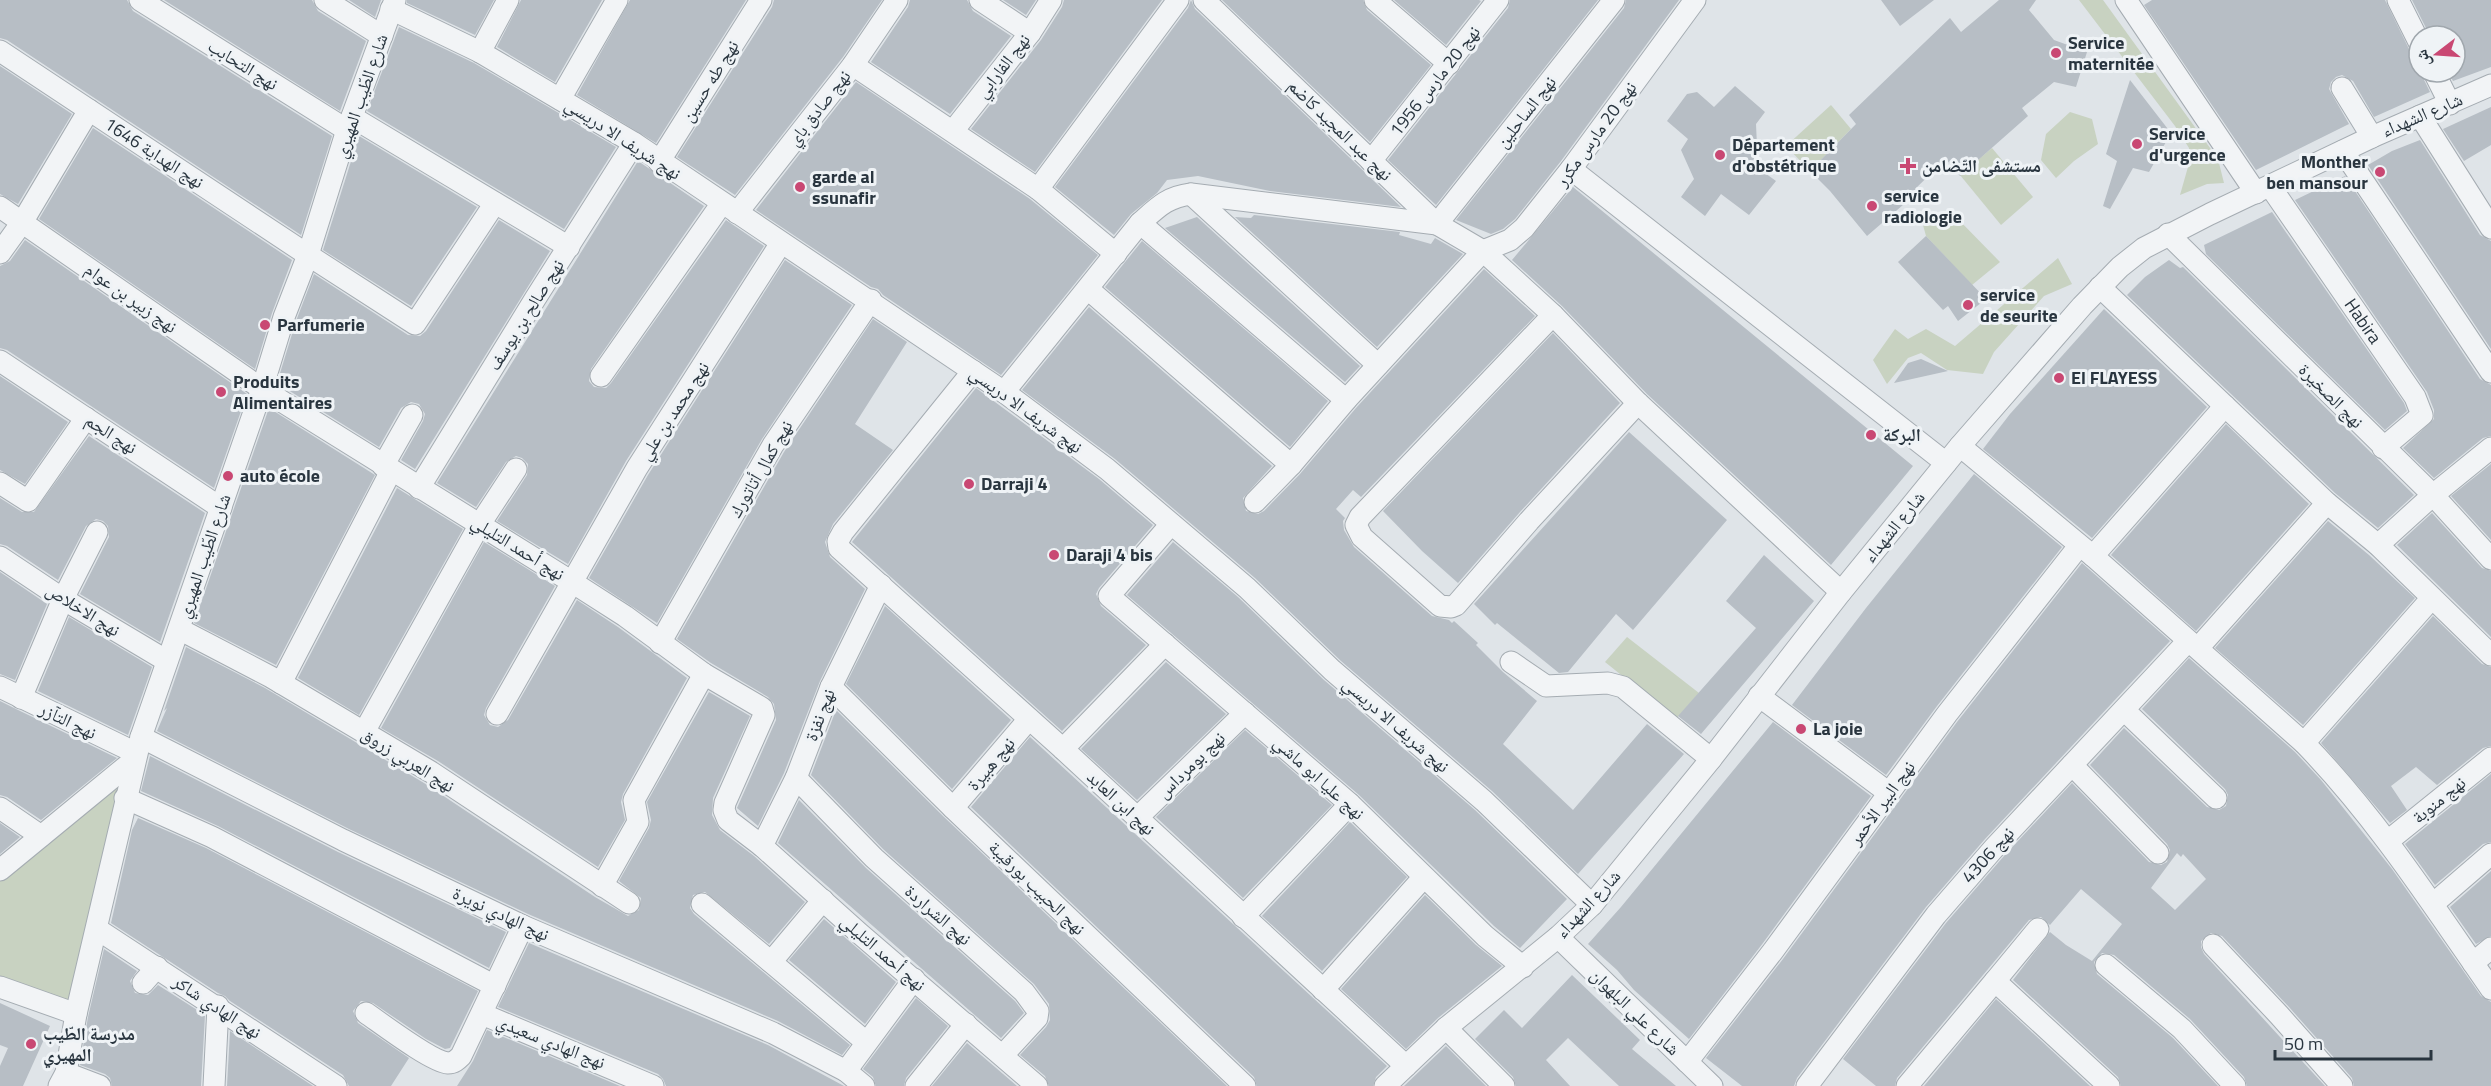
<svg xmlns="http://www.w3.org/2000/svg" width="2491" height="1086" viewBox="0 0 2491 1086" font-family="'Titillium Web','Noto Naskh Arabic',sans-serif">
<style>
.green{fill:#c8d2c1}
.building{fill:#b7bec5;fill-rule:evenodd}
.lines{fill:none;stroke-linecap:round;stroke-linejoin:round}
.minor-casing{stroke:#a5acb2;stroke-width:23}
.minor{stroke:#f2f4f6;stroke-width:21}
.poi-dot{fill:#c94873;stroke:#eff3f6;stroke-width:2}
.labels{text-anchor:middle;stroke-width:6;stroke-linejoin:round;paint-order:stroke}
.poi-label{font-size:18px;font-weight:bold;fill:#29353f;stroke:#eff3f6;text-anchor:start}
.street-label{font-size:18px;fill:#29353f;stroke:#eff3f6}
</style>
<rect width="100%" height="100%" fill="#dfe4e8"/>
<g class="green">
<path d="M2079,0H2103L2218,159L2224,183L2207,184L2180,195L2188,167L2189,148L2175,126Z"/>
<path d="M1831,105L1851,129L1810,171L1786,146Z"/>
<path d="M2070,112L2092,119L2098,144L2074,161L2056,178L2041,160L2046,134Z"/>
<path d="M1992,148L2033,197L2001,225L1960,175Z"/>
<path d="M1920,214H1953L2000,262L1972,285L1926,236Z"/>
<path d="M2058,258L2072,284L2044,296L1994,352L1983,374L1947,370L1921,353L1908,358L1887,384L1873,360L1895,329L1908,339L1926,329L1955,346Z"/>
<path d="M1627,637L1699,693L1676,719L1605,662Z"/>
<path d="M124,769L71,1004L0,976V878Z"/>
</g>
<g class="building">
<path d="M0,0H127L133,11L332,136L301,235L7,40L0,38Z"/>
<path d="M164,0H312L318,11L366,41L340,111Z"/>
<path d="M349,0H381L375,17Z"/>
<path d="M407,0H494L475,35L407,3Z"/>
<path d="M521,0H602L555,82L497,47Z"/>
<path d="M630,0H746L656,143L577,95Z"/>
<path d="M774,0H882L843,57L735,195L677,157L772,7Z"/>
<path d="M910,0H967L973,11L1011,36L950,114L871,62L908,7Z"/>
<path d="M1003,0H1036L1026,15Z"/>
<path d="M1064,0H1162L1035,172L971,129L1041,40L1062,7Z"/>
<path d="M1191,0L1195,9L1401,207L1270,191L1198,176L1167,180L1157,193L1131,214L1114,235L1055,187L1188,8Z"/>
<path d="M1222,0H1363L1367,10L1431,65L1370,142Z"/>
<path d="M1394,0H1479L1481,1L1446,45Z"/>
<path d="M1510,0H1598L1436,205L1388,160L1508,8Z"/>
<path d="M1626,0H1679L1561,161L1515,219L1503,229L1491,234L1456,220L1624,8Z"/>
<path d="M1881,0H1934L1900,26Z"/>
<path d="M1999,0H2036L2029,10L2054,40L2087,52L2076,87L2054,82L2022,108L2028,116L1960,176L1946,159L1915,189L1918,192L1867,236L1830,191L1810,171L1856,124L1849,115L1950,18L1961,32Z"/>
<path d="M2152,0H2385L2430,92L2374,117L2353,81L2342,75L2336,77L2331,82L2329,89L2349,124L2256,170L2144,5Z"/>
<path d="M2412,0H2491V67L2453,81L2448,72H2455V36H2430Z"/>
<path d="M399,27L474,63L616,147L564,229L367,111Z"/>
<path d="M0,66L72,114L18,204L0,194Z"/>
<path d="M2130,80L2171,133L2149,172L2133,168L2110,209L2103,206L2117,161L2106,154Z"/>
<path d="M856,82L1030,199L1098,255L1001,375L883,295L878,289L871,287L756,210Z"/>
<path d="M1735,86L1765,112L1756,124L1758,168L1776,181L1749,215L1721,194L1705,216L1681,197L1694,179L1681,150L1688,139L1667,121L1687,94L1697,92L1714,107Z"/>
<path d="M2491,107V145L2464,161L2443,129Z"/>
<path d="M93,128L292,260L272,313L255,369L39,219Z"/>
<path d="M359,136L477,207L411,306L323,250Z"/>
<path d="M2420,140L2480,235L2491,241V349L2368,165L2392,151Z"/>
<path d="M638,161L704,206L591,369L589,381L594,387L606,388L611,383L726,220L764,246L626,461L568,564L497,521L527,475L528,464L522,458L516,456L506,462L476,507L437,483Z"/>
<path d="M2345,176L2480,379L2491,385V436L2483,438L2434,478L2403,448L2434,419V410L2427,392L2295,200Z"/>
<path d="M1573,187L1913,466L1831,565L1647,394L1562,306L1512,260Z"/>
<path d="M2272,212L2404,403L2407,411L2385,430L2206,254L2204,245Z"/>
<path d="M1254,215L1400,232L1399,235L1431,244L1435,238L1463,254L1377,347L1235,217L1251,218Z"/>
<path d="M1197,217L1360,366L1345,382L1165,228Z"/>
<path d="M499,220L550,251L415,469L401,460L423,421L425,414L419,404L411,402L401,408L379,447L277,383L296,321L314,274L408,335L420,336L426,331Z"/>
<path d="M1926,236L1986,299L1958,321L1948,306L1943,310L1898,262Z"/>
<path d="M25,240L247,394L214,488L7,350L0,348V266L10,261Z"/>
<path d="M1142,241L1328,401L1290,447L1105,287Z"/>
<path d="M785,260L852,305L762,439L657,623L589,578L648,475Z"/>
<path d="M2169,260L2180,268L2183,267L2414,495L2378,528L2335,493L2127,295L2145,277Z"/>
<path d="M1484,269L1535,316L1361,497L1353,490L1336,509L1345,518L1343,521L1344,530L1354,547L1432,616L1449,620L1452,623L1454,621L1478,643L1476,645L1503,672L1537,701L1503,744L1573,810L1647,724L1684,754L1578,874L1492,791L1341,661L1255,578L1115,459L1022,390L1089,307L1272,466L1243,498L1246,511L1258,514L1264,511L1300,474L1356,408Z"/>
<path d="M2104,309L2207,407L2092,538L1983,449L2010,414Z"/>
<path d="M873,319L907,342L855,424L893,450L833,524L825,542L830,557L865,589L820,681L784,773L758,826L737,808L776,720L774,704L768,697L711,663L677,639L784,452Z"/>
<path d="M1553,333L1620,403L1520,512L1458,583L1422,551L1383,511Z"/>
<path d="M1921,359L1948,371L1894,383L1908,363Z"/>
<path d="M0,376L68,422L25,484L0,470Z"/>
<path d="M976,388L1099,479L1153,525L1099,588L1096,594L1101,606L1146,645L1062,731L852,542Z"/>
<path d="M269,408L375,475L276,665L194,623Z"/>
<path d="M2226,424L2309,504L2196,631L2111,555Z"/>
<path d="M1629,432L1727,520L1633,630L1616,614L1568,672L1559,673L1497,623L1495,625L1474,604Z"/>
<path d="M89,436L205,513L160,642L80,594L109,537L108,526L103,521L96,519L86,526L58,580L7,546L0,544V498L22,512H34Z"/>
<path d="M2491,464V540L2451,496Z"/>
<path d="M1974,474L2062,547L1937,706L1886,775L1792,705L1866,608Z"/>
<path d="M397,488L463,529L359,715L298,678Z"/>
<path d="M2432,513L2482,568L2491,571V637L2397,545Z"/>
<path d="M2328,521L2369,555L2415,598L2303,725L2215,648Z"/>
<path d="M484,542L555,586L486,708L484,715L490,725L498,727L508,720L577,600L618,627L687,678L623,794L621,802L625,820L598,867L438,761L381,728Z"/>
<path d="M1173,542L1238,597L1324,680L1475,810L1567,899L1520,948L1494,926L1359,795L1127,595Z"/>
<path d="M1764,555L1814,601L1701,734L1678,716L1756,628L1726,601Z"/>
<path d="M2082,563L2170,641L1985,839L1926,907L1797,1078L1794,1086H1742L1706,1058L1783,959L1957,722Z"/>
<path d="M0,572L47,604L15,680L0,674Z"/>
<path d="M885,606L1011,720L952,789L846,684Z"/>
<path d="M2433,616L2482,664L2491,667V746L2483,748L2437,785L2416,767L2391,786L2407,810L2390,823L2321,743Z"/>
<path d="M69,617L152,667L128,735L38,691Z"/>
<path d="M186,647L265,688L424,783L595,897L628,916L639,910L641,898L619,881L649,828L651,820L647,802L709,692L750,716L713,798L712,815L720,830L754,856L805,902L769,944L705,892L693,895L690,908L694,914L850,1045L842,1055L778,1021L528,914L349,829L157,731L167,708L164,711Z"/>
<path d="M2189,658L2295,752L2321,780L2392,869L2481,996L2491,1002V1086H2354L2352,1078L2289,1007L2222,936L2211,933L2201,941V947L2204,954L2325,1086H2247L2244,1077L2190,1019L2114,955L2102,953L2094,962L2097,974L2173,1038L2218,1086H2121L2118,1077L2013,980L2050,932L2066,945L2092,961L2122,924L2081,889L2050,925L2041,917L2029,920L1897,1078L1895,1086H1876L1843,1059L1946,923L2004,856L2072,783L2149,862L2161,865L2167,862L2170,850L2167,844L2090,765L2124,728L2207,807L2219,810L2226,806L2228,795L2225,789L2142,709ZM2177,853L2181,857L2183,854L2206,879L2175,910L2151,888Z"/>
<path d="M1166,662L1226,714L1137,800L1081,749Z"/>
<path d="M0,701L16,709L117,758L41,820L7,797L0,795Z"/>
<path d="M836,710L944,817L1227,1086H1049L1045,1076L1020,1055L1046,1027L1050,1020L1049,1004L1034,984L883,849L811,775Z"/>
<path d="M1773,722L1871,796L1763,943L1689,1039L1634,990L1617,970L1588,944L1621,907Z"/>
<path d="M1245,730L1332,805L1243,898L1156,817Z"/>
<path d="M1030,737L1387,1066L1376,1077L1373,1086H1257L1254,1077L971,807Z"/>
<path d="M150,756L338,852L506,932L489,968L218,826L141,791Z"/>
<path d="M2491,774V842L2483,844L2435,885L2405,844Z"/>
<path d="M799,800L866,868L1015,1001L1024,1013L1001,1038L778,843Z"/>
<path d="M138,818L206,848L478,991L450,1048L445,1049L426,1039L373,1003L361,1001L353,1011L358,1023L409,1058L391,1086H349L343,1075L230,1001L225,996L218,993L111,923L132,830Z"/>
<path d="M1350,822L1407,877L1322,971L1262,916Z"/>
<path d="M0,823L20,837L0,854Z"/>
<path d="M2491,871V936L2476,944L2450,907Z"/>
<path d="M1425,895L1476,945L1502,966L1438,1018L1406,1049L1341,989Z"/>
<path d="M824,919L896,982L865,1024L789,960Z"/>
<path d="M529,943L768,1045L844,1086H666L663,1079L658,1074L498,1007Z"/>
<path d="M104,949L137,971L130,981L135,993L148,995L158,985L205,1015L201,1086H112L110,1078L105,1074L80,1065L88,1017Z"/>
<path d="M1572,975L1640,1040L1632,1049L1676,1086H1619L1568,1038L1546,1060L1570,1086H1516L1513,1077L1475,1039L1504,1010L1522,1028Z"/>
<path d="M916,998L948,1026L906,1078L904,1086H876L873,1077L863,1069Z"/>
<path d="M1996,999L2090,1086H1924Z"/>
<path d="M0,1003L50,1026L23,1086H0V1066L8,1048L0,1045Z"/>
<path d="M487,1030L620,1086H457L473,1061Z"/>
<path d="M230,1031L313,1086H227Z"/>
<path d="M967,1043L1017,1086H932Z"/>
<path d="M1446,1046L1486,1086H1404Z"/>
</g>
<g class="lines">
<defs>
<g id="minor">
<path d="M140,0L347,130"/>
<path d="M325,0L382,36"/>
<path d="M980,0L1030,33"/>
<path d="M1204,0L1437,224L1483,251L1553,315L1638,403L1841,592"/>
<path d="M1375,0L1449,64"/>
<path d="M2126,0L2256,193"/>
<path d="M2398,0L2419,42"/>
<path d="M391,9L480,52L634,143L1004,392L1107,469L1247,588L1332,670L1484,801L1592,905"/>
<path d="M0,51L308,255L415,324L495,203"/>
<path d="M480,52L508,0"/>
<path d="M853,65L1038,189L1116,254"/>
<path d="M2434,72L2450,104"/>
<path d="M2342,88L2372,137"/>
<path d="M560,99L617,0"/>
<path d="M2420,116L2491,228"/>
<path d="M352,117L569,247"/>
<path d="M953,131L1030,33L1051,0"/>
<path d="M2343,151L2491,372"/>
<path d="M1371,161L1498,0"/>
<path d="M659,162L761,0"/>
<path d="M1571,169L1946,463"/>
<path id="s1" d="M2270,186L2415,397L2422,415L2383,448"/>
<path d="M1038,189L1178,0"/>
<path d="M1191,194L1378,365"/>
<path d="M0,207L262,389L572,582L625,616L704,674L762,708L764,715L725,803L724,810L728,820L762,846L859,933L1037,1086"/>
<path d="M737,213L853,65L897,0"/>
<path d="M1140,223L1346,400"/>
<path d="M2168,234L2433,495L2491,559"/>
<path d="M0,253L23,221L89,110"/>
<path d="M2100,287L2327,503L2378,545L2491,655"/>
<path d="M1088,289L1291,465"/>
<path d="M1553,315L1360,517L1356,525L1362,537L1440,606L1451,607L1456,605L1529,521L1638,403"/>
<path d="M0,361L221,508"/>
<path d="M973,371L843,532L838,541L839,548L1063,749L1406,1066"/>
<path d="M601,376L722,203"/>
<path d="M1004,392L1140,223C1158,207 1167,197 1191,194L1437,224L1614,0"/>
<path d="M1960,446L2093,556L2304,743C2376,817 2432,904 2491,989"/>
<path d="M383,466L412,415"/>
<path d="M0,483L28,501L86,418"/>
<path d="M419,488L535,299L634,143"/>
<path d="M1255,502L1291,465L1346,400L1483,251L1510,240L1524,228L1571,169L1695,0"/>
<path d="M1171,524L1109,596L1350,804L1485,936L1523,967"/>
<path d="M2378,545L2433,495L2491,448"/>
<path d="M2093,556L2225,406"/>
<path d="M0,557L63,599L167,661"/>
<path d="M179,629L271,677L431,772L629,903"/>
<path d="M660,643L773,445L871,300"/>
<path d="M2198,648L2327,503"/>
<path d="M1511,662L1546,686L1608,683L1623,687L1711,759"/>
<path d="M281,683L391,471"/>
<path d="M0,687L136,753"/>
<path d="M831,687L953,808L1245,1086"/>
<path d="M1759,696L1889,793"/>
<path d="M21,698L63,599L97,532"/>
<path d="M2124,710L2216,798"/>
<path d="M497,714L637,468L781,243"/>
<path d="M364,732L480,524L516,469"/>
<path d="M141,737L343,840L523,926L773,1033L846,1071L864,1086"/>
<path d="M2304,743L2431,599"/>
<path d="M1063,749L1165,644"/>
<path d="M2072,765L2158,853"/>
<path d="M796,778L874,858L1024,992L1038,1011L1037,1018L1003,1055"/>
<path d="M125,798L212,837L495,986"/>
<path d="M0,808L41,836"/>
<path d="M953,808L1029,719"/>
<path d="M1137,818L1245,713"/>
<path d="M2388,841L2491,758"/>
<path d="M762,846L796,778L831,687L881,585"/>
<path d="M0,870L134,760"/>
<path d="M602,886L638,822L634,800L704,674"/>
<path d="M702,904L866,1042"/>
<path d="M2433,904L2491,854"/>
<path d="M1243,917L1350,804"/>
<path d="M97,929L336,1086"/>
<path d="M1558,937L1712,1086"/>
<path d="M2213,945L2279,1015L2342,1086"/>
<path d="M771,962L823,900"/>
<path d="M2473,963L2491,948"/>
<path d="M2106,965L2182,1029L2235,1086"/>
<path d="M1995,981L2038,929"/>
<path d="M143,983L157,967"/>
<path d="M0,987L76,1014"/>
<path d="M1323,990L1423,878"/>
<path d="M366,1013C382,1024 432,1062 448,1063C454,1063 457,1060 461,1056L523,926"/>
<path d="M482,1014L653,1086"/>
<path d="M1446,1028L1504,1086"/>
<path d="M1687,1062L1773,951L1947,714L2079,546"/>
<path d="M846,1071L914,979"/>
<path d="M66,1073L100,1086"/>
<path d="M59,1086L66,1073L76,1014L141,737L262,389L284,317L308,255L347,130L395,0"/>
<path d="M214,1086L218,1006"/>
<path d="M916,1086L966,1024"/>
<path d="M1385,1086L1446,1028L1558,937L1592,905L1711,759L1841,592L1960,446L2082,306L2120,267L2144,248L2210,214L2372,137L2491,85"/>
<path d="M1807,1086L1936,915L1995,847L2188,641"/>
<path d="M1907,1086L1995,981L2109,1086"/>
</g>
</defs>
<use href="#minor" class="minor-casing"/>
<use href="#minor" class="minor"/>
</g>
<g class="poi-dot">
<circle cx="2056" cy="53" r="6"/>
<circle cx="2137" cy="144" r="6"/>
<circle cx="1720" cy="155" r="6"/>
<path d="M1905 157h6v6h6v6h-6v6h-6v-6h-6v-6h6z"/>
<circle cx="2380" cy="172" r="6"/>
<circle cx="800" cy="187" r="6"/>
<circle cx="1872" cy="206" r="6"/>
<circle cx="1968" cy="305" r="6"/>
<circle cx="265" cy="325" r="6"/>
<circle cx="2059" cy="378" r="6"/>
<circle cx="221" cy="392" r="6"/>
<circle cx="1871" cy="435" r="6"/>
<circle cx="228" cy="476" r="6"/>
<circle cx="969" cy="484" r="6"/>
<circle cx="1054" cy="555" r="6"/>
<circle cx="1801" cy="729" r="6"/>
<circle cx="31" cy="1044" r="6"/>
</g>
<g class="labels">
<g class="poi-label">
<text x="2068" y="49">Service<tspan x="2068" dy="21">maternitée</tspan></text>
<text x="2149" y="140">Service<tspan x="2149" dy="21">d'urgence</tspan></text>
<text x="1732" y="151">Département<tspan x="1732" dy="21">d'obstétrique</tspan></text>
<text x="2368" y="168" text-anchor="end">Monther<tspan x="2368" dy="21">ben mansour</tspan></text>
<text x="1922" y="172">مستشفى التّضامن</text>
<text x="812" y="183">garde al<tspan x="812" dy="21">ssunafir</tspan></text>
<text x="1884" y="202">service<tspan x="1884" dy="21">radiologie</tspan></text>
<text x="1980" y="301">service<tspan x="1980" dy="21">de seurite</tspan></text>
<text x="277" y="331">Parfumerie</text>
<text x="2071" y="384">El FLAYESS</text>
<text x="233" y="388">Produits<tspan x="233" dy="21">Alimentaires</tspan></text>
<text x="1883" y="441">البركة</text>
<text x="240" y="482">auto école</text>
<text x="981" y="490">Darraji 4</text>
<text x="1066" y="561">Daraji 4 bis</text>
<text x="1813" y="735">La joie</text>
<text x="43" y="1040">مدرسة الطّيب<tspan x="43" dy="21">المهيري</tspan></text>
</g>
<g class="street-label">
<text transform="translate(243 65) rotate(32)" y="6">نهج التحابب</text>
<text transform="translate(1003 66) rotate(-52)" y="6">نهج الفارابي</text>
<text transform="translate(710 81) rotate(-58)" y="6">نهج طه حسين</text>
<text transform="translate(1435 81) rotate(-52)" y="6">نهج 20 مارس 1956</text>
<text transform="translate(361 96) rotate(-71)" y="6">شارع الطّيب المهيري</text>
<text transform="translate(819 108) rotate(-52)" y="6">نهج صادق باي</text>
<text transform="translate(1526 112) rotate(-52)" y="6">نهج الساحلين</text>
<text transform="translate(2422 115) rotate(-23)" y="6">شارع الشهداء</text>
<text transform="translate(1340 130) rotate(44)" y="6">نهج عبد المجيد كاضم</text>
<text transform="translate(1596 134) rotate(-54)" y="6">نهج 20 مارس مكرر</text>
<text transform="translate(623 139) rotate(33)" y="6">نهج شريف الا دريسي</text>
<text transform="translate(154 153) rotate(33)" y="6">نهج الهداية 1646</text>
<text transform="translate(131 298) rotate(35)" y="6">نهج زبير بن عوام</text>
<text transform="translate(526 315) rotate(-58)" y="6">نهج صالح بن يوسف</text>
<text dy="6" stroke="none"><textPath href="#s1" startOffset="164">Habira</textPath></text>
<text transform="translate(2331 396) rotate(45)" y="6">نهج الصخيرة</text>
<text transform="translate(1026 410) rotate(36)" y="6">نهج شريف الا دريسي</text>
<text transform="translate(674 411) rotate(-57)" y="6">نهج محمد بن علي</text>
<text transform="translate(111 434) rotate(33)" y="6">نهج الجم</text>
<text transform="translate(761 469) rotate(-60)" y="6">نهج كمال أتاتورك</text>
<text transform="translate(1894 527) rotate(-51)" y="6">شارع الشهداء</text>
<text transform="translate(518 548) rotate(32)" y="6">نهج أحمد التليلي</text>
<text transform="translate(204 556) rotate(-71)" y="6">شارع الطّيب المهيري</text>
<text transform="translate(83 610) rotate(32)" y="6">نهج الاخلاص</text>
<text transform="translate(820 715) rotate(-69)" y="6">نهج نفزة</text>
<text transform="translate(68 721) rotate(26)" y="6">نهج التآزر</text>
<text transform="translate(1396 725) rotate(41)" y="6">نهج شريف الا دريسي</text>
<text transform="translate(408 760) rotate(32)" y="6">نهج العربي زروق</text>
<text transform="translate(991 764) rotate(-50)" y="6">نهج هبيرة</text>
<text transform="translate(1191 765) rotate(-44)" y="6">نهج بومرداس</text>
<text transform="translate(1319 778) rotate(42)" y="6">نهج عليا ابو ماشي</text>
<text transform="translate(2439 800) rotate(-39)" y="6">نهج منوبة</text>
<text transform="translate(1121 803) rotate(43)" y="6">نهج ابن العابد</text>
<text transform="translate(1882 803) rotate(-54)" y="6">نهج البير الأحمر</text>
<text transform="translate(1988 855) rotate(-48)" y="6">نهج 4306</text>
<text transform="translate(1037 888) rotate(44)" y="6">نهج الحبيب بورقيبة</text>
<text transform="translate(1588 904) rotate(-47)" y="6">شارع الشهداء</text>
<text transform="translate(501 914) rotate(25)" y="6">نهج الهادي نويرة</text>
<text transform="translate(938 915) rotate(41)" y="6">نهج الشراردة</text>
<text transform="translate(883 953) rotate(41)" y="6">نهج أحمد التليلي</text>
<text transform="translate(217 1007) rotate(33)" y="6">نهج الهادي شاكر</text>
<text transform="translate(1635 1012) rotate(44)" y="6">شارع علي البلهوان</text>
<text transform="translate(551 1042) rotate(22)" y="6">نهج الهادي سعيدي</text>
</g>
</g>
<g transform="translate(2437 54) rotate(253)"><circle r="28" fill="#eff3f6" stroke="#a0a7ad" stroke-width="1.5"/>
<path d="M0-4.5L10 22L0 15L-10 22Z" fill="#c94873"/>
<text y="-9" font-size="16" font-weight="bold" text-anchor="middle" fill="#29353f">ش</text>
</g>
<path d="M2275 1050v9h156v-9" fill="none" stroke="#29353f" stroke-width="3"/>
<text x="2284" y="1050" font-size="18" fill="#29353f" stroke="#eff3f6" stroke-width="4.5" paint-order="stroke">50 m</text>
</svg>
